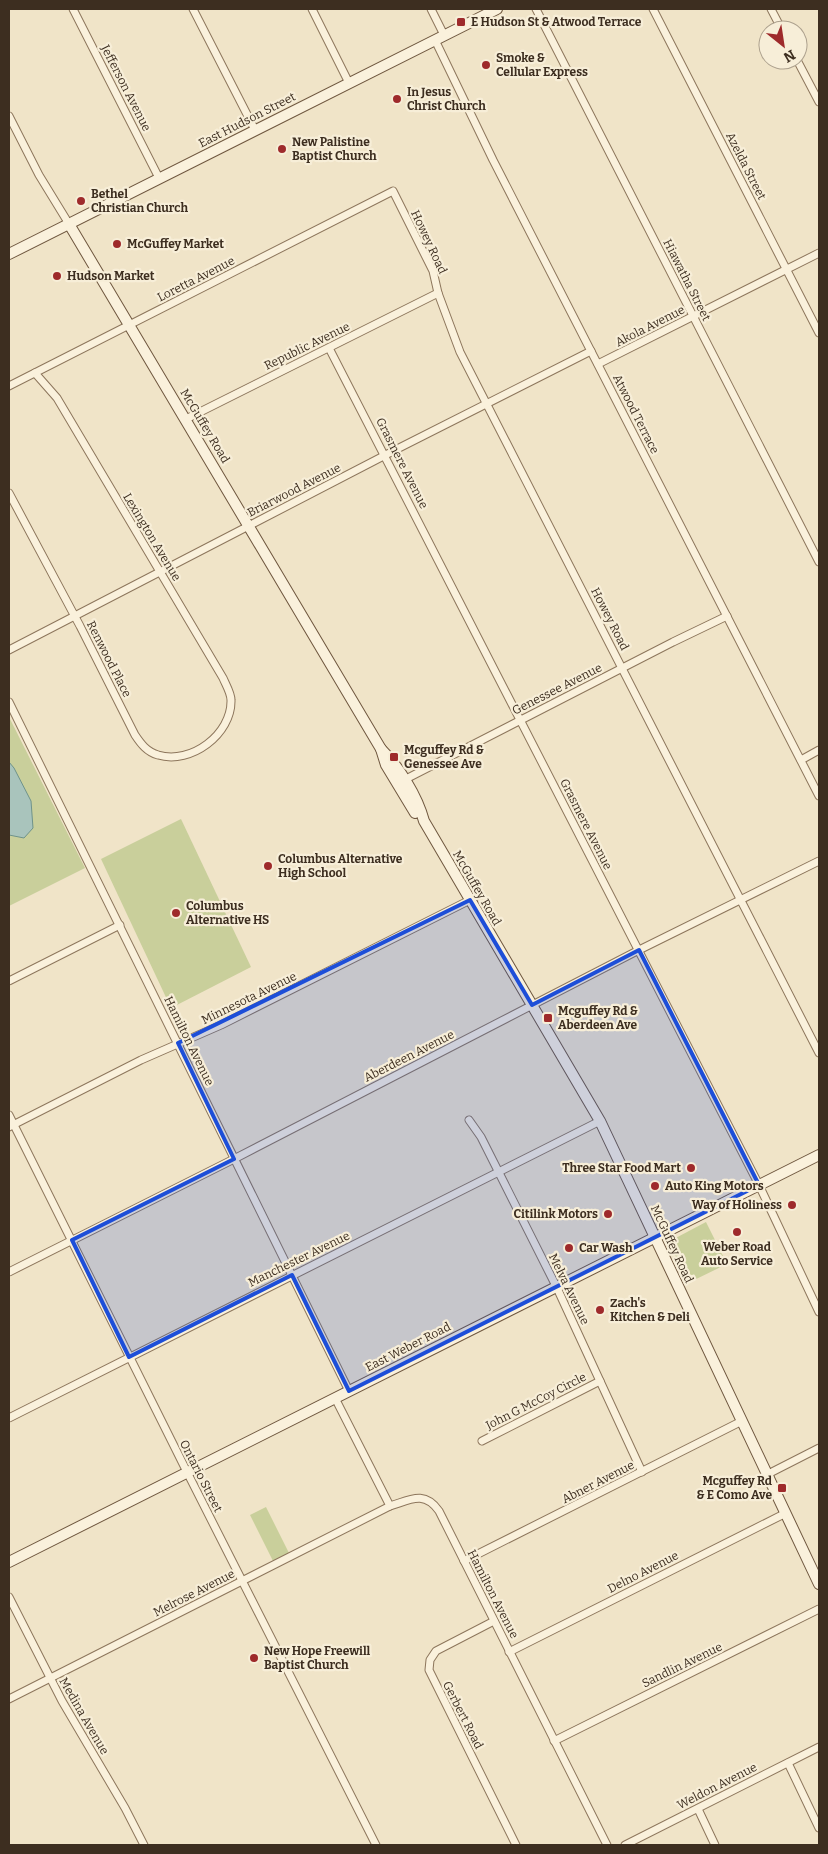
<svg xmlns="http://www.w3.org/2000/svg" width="828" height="1854" viewBox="0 0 828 1854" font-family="Bitter,serif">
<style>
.green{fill:#c9cf9b}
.water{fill:#a9c4bc;stroke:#6f938a}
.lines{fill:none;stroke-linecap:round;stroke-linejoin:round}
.street-casing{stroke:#8d765c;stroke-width:9}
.secondary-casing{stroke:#6f573f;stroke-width:12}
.street{stroke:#faf1dc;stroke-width:7}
.secondary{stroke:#faf1dc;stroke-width:10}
.marked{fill:#1d4ed8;fill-opacity:0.2;stroke:#1d4ed8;stroke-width:4;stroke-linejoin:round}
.poi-dot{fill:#9e2a2b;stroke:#f7eed8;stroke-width:2}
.labels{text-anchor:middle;stroke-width:4.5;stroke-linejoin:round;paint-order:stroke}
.poi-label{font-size:12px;font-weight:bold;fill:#3d2e20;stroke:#f7eed8;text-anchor:start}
.street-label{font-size:12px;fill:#3d2e20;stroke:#f7eed8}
</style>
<rect width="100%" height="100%" fill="#f0e4c8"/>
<g class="green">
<path d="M9,717L85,868L9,906Z"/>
<path d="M181,819L251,967L171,1008L101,859Z"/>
<path d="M706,1222L727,1264L688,1283L669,1243L670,1241Z"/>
<path d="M266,1507L289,1553L273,1561L250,1515Z"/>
</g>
<path class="water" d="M9,762L14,768L31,801L33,828L24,838L9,835Z"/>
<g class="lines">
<defs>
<g id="street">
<path d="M73,9L159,178"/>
<path d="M193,9L255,130"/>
<path d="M312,9L349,83"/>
<path d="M431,9L444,35"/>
<path d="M536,9L819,562"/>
<path d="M653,9L819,333"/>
<path d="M771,9L782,30"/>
<path d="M435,40L493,160L819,796"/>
<path d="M797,60L819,102"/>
<path d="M9,116L39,175L69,224"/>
<path d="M329,348L759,1185L819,1312"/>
<path d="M598,364L819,253"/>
<path d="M9,386L393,191L433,271L438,293L460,352L819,1053"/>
<path d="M186,419L438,293"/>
<path d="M9,493L80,626L135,735C141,744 147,752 158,755C191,765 232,734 231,700C231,693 226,685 223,678L57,398L35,373"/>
<path d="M9,650L401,447L591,351"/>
<path d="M9,702L349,1391"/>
<path d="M801,760L819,750"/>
<path d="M402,781L673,642L727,616"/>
<path d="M9,981L120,925"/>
<path d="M9,1115L187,1472L376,1845"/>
<path d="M469,1120L481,1137L557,1288L642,1472"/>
<path d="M9,1127L141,1060L221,1025L470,900"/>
<path d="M9,1272L234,1159L639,950L819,861"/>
<path d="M335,1398L390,1506"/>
<path d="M9,1418L600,1121"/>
<path d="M482,1441L600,1381"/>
<path d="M768,1474L819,1448"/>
<path d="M464,1561L742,1421"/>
<path d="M9,1597L62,1701L125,1808L144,1845"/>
<path d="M494,1621L436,1651L430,1660L429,1670L516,1845"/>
<path d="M509,1652L786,1513"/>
<path d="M9,1699L390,1506C410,1500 424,1490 439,1511L607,1845"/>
<path d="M554,1741L819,1609"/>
<path d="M788,1763L819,1828"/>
<path d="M698,1809L715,1845"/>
<path d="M625,1845L819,1747"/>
</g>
<g id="secondary">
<path d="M69,224L381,749L386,765L415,813"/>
<path d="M9,254L497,9"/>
<path d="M381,749C399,767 417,795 424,821L600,1121L819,1584"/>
<path d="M9,1562L819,1155"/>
</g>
</defs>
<use href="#street" class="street-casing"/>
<use href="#secondary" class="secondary-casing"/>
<use href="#street" class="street"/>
<use href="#secondary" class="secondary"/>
</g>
<path class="marked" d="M470,900L532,1005L639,950L759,1185L349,1391L292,1275L129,1357L72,1240L234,1159L178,1043Z"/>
<g class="poi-dot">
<rect x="456" y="17" width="10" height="10" rx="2.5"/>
<circle cx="486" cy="65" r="5"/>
<circle cx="397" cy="99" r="5"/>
<circle cx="282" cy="149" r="5"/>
<circle cx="81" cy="201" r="5"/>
<circle cx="117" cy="244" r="5"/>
<circle cx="57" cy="276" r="5"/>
<rect x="389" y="752" width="10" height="10" rx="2.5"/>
<circle cx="268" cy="866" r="5"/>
<circle cx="176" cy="913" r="5"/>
<rect x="543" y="1013" width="10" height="10" rx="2.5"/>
<circle cx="691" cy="1168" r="5"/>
<circle cx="655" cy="1186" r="5"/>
<circle cx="792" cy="1205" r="5"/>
<circle cx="608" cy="1214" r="5"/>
<circle cx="737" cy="1232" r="5"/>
<circle cx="569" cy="1248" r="5"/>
<circle cx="600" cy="1310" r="5"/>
<rect x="777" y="1483" width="10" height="10" rx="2.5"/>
<circle cx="254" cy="1658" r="5"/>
</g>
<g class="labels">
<g class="poi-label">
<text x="471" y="26">E Hudson St &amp; Atwood Terrace</text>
<text x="496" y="62">Smoke &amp;<tspan x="496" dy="14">Cellular Express</tspan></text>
<text x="407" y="96">In Jesus<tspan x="407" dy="14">Christ Church</tspan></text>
<text x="292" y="146">New Palistine<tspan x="292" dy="14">Baptist Church</tspan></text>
<text x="91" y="198">Bethel<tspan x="91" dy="14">Christian Church</tspan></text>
<text x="127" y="248">McGuffey Market</text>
<text x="67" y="280">Hudson Market</text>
<text x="404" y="754">Mcguffey Rd &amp;<tspan x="404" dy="14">Genessee Ave</tspan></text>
<text x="278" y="863">Columbus Alternative<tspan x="278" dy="14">High School</tspan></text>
<text x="186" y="910">Columbus<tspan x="186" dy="14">Alternative HS</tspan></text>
<text x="558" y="1015">Mcguffey Rd &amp;<tspan x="558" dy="14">Aberdeen Ave</tspan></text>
<text x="681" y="1172" text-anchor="end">Three Star Food Mart</text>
<text x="665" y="1190">Auto King Motors</text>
<text x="782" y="1209" text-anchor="end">Way of Holiness</text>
<text x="598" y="1218" text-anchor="end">Citilink Motors</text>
<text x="737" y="1251" text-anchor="middle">Weber Road<tspan x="737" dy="14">Auto Service</tspan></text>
<text x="579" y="1252">Car Wash</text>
<text x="610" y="1307">Zach's<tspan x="610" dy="14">Kitchen &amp; Deli</tspan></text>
<text x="772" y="1485" text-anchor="end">Mcguffey Rd<tspan x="772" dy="14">&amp; E Como Ave</tspan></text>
<text x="264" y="1655">New Hope Freewill<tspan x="264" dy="14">Baptist Church</tspan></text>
</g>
<g class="street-label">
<text transform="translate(126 88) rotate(63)" y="4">Jefferson Avenue</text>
<text transform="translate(247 120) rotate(-27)" y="4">East Hudson Street</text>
<text transform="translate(746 166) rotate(63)" y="4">Azelda Street</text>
<text transform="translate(429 242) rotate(65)" y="4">Howey Road</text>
<text transform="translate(196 279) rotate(-27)" y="4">Loretta Avenue</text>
<text transform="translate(687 280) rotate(63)" y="4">Hiawatha Street</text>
<text transform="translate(650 326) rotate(-27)" y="4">Akola Avenue</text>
<text transform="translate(307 346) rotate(-26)" y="4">Republic Avenue</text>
<text transform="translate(636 414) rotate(63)" y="4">Atwood Terrace</text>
<text transform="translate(205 426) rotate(59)" y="4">McGuffey Road</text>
<text transform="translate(402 463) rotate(63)" y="4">Grasmere Avenue</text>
<text transform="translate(294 490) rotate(-27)" y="4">Briarwood Avenue</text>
<text transform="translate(152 537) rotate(59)" y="4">Lexington Avenue</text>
<text transform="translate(610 619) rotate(63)" y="4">Howey Road</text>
<text transform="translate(109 659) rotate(63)" y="4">Renwood Place</text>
<text transform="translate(557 689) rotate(-27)" y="4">Genessee Avenue</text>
<text transform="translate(586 824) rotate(63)" y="4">Grasmere Avenue</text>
<text transform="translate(477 888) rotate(60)" y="4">McGuffey Road</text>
<text transform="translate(249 998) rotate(-26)" y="4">Minnesota Avenue</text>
<text transform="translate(189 1041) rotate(64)" y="4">Hamilton Avenue</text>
<text transform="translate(409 1056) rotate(-27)" y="4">Aberdeen Avenue</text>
<text transform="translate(672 1244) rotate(65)" y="4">McGuffey Road</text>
<text transform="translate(299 1259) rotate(-26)" y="4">Manchester Avenue</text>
<text transform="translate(569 1289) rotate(64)" y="4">Melva Avenue</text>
<text transform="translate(408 1347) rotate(-27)" y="4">East Weber Road</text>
<text transform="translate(536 1401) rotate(-27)" y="4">John G McCoy Circle</text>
<text transform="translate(201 1476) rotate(63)" y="4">Ontario Street</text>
<text transform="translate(598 1482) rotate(-27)" y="4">Abner Avenue</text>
<text transform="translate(643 1572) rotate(-27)" y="4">Delno Avenue</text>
<text transform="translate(194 1593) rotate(-27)" y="4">Melrose Avenue</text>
<text transform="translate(493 1594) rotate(63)" y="4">Hamilton Avenue</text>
<text transform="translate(682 1665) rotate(-26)" y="4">Sandlin Avenue</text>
<text transform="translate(463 1715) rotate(63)" y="4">Gerbert Road</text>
<text transform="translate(84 1716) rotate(60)" y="4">Medina Avenue</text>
<text transform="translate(717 1786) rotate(-27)" y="4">Weldon Avenue</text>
</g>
</g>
<rect width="828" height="1854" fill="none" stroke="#3d2e20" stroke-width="20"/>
<g transform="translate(783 45) rotate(150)"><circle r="24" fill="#f7eed8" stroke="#ada18e"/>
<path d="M0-4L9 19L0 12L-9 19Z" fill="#9e2a2b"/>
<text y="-8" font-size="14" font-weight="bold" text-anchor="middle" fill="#3d2e20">N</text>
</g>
</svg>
